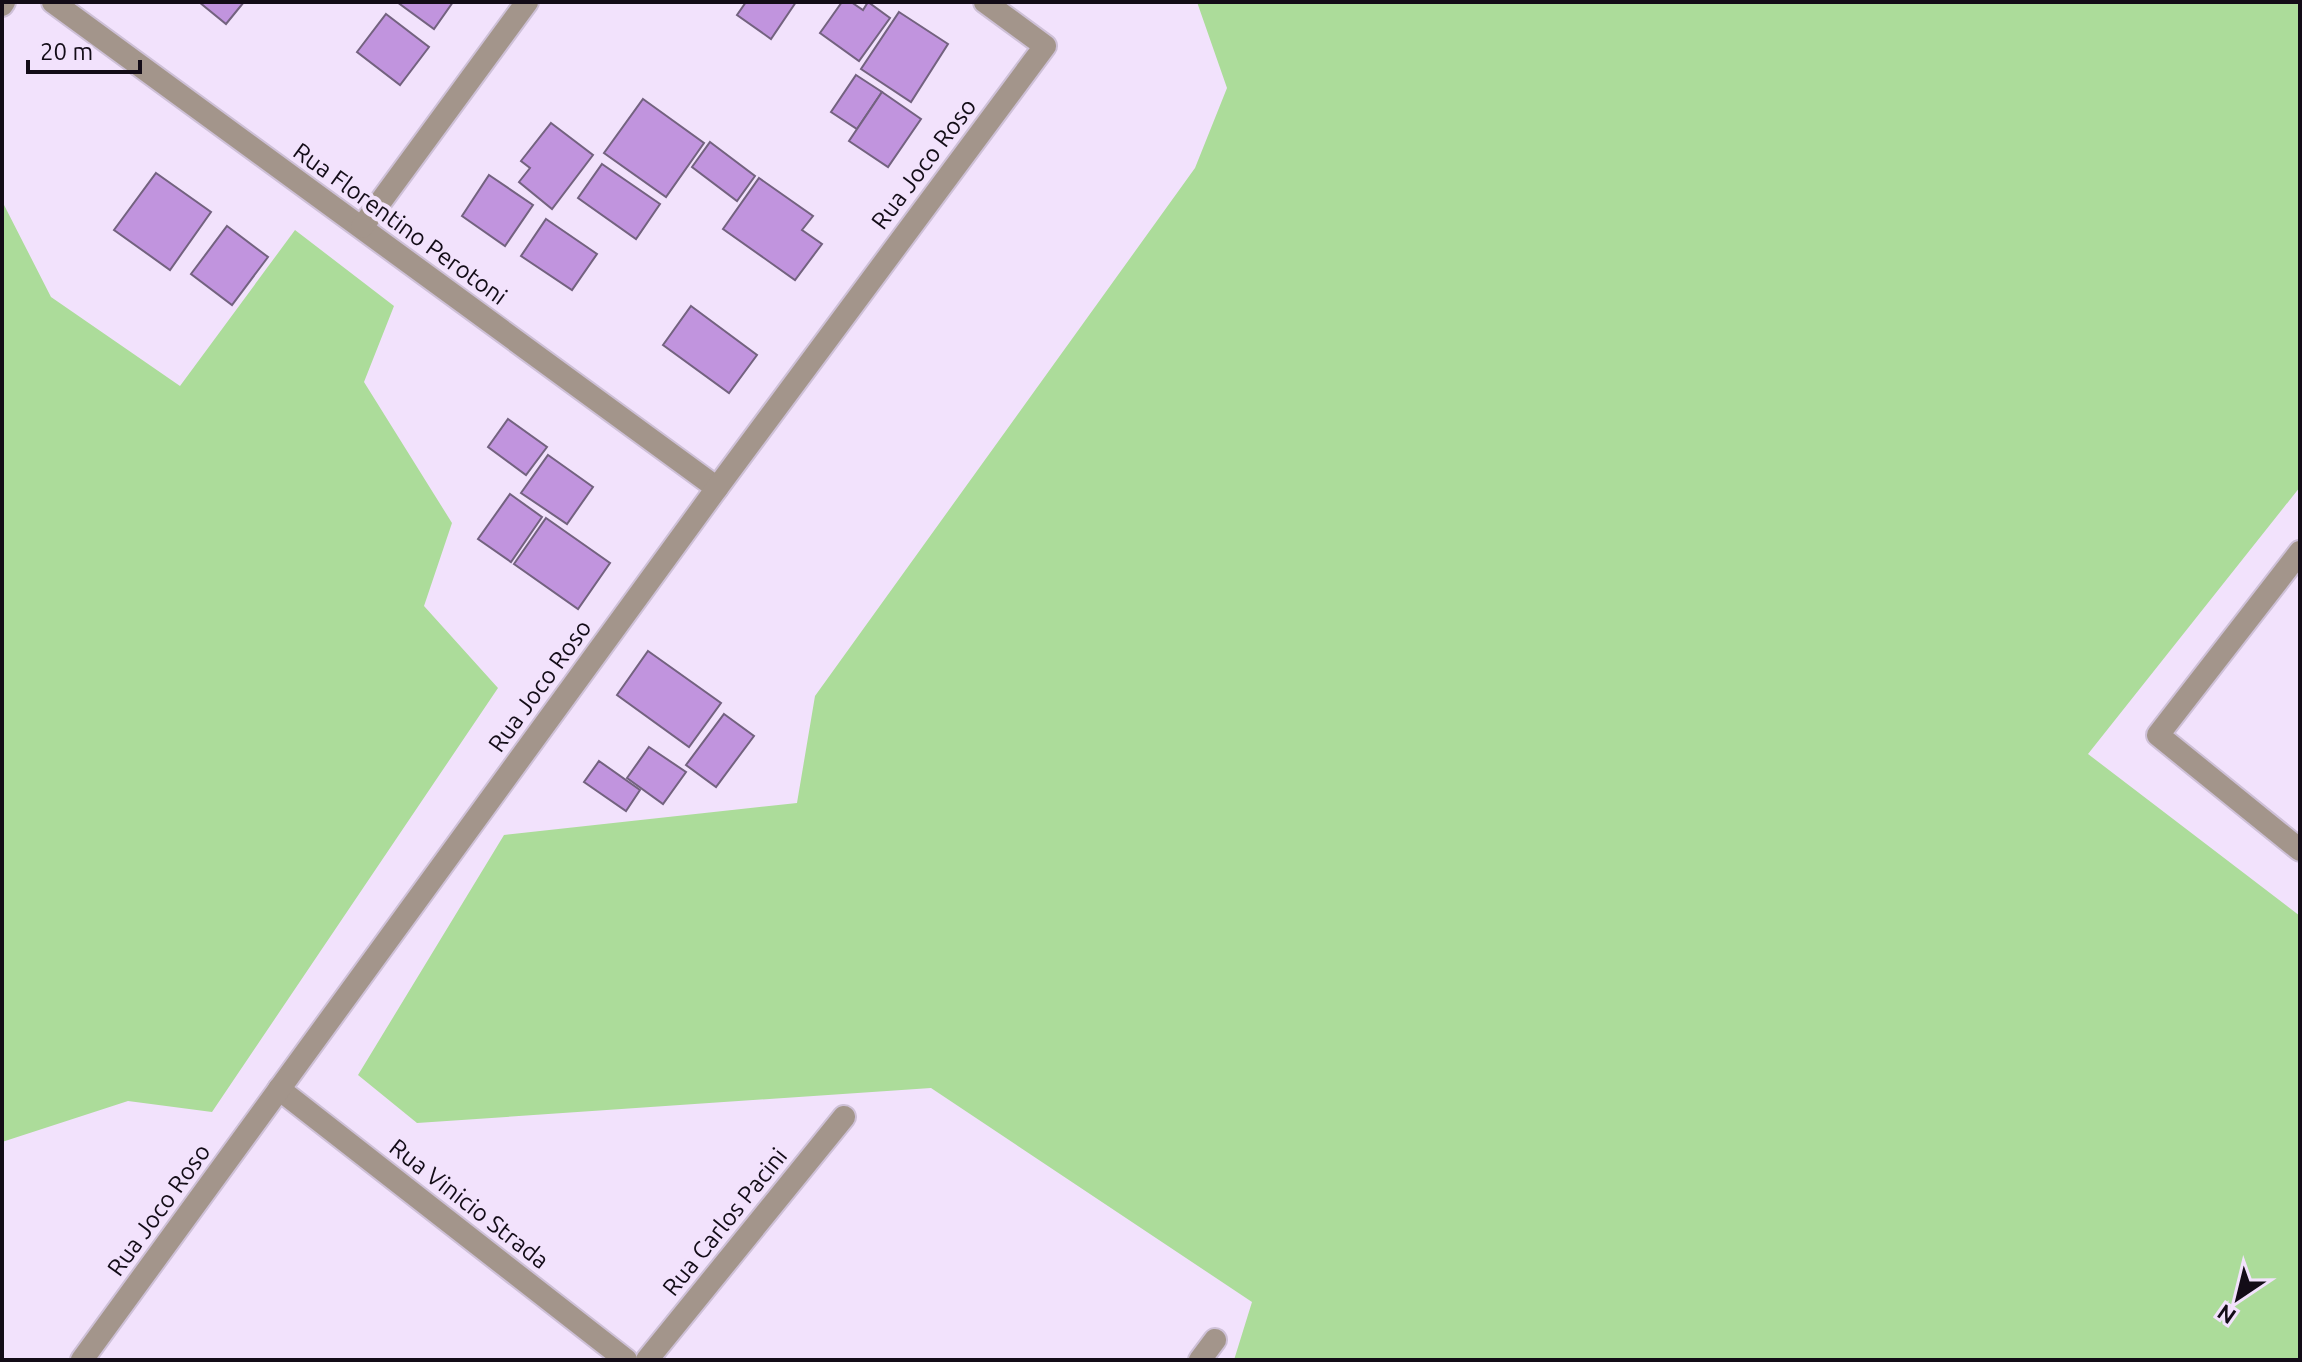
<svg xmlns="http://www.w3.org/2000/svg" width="2302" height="1362" viewBox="0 0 2302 1362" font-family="Ubuntu,sans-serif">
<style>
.green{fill:#acdc9a}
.building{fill:#c194de;stroke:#73627f;stroke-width:2}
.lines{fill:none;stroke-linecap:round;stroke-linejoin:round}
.minor-casing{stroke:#cec0d7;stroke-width:26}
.minor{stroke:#a3958b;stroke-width:22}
.labels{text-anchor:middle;stroke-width:8;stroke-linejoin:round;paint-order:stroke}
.street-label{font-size:24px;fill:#130c17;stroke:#f2e2fc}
</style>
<rect width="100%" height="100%" fill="#f2e2fc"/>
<g class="green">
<path d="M1197,2H2300V487L2088,754L2300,916V1360H1234L1252,1302L931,1088L417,1123L358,1075L504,835L797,803L815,696L1195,168L1227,88Z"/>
<path d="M2,201L51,297L180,386L295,230L394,306L364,382L452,523L424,606L498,688L212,1112L128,1101L2,1142Z"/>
</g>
<g class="building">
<path d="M199,2H244L226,24Z"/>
<path d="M397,2H453L434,29Z"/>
<path d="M746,2H796L771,39L737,15Z"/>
<path d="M842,2H851L863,10L868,2L890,18L859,61L820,33Z"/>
<path d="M899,12L948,44L911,102L861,69Z"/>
<path d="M386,14L429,47L400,85L357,52Z"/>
<path d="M856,75L882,92L857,129L831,112Z"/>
<path d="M882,92L921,119L888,167L849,141Z"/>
<path d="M643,99L704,143L666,197L604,153Z"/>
<path d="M551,123L593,155L552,209L519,182L530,168L521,161Z"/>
<path d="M710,142L755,176L737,201L692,167Z"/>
<path d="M602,164L660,204L636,239L578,198Z"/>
<path d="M156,173L211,212L170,270L114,230Z"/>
<path d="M489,175L533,205L505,246L462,216Z"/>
<path d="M759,178L813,216L802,230L822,244L795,280L723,229Z"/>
<path d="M546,219L597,254L572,290L521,256Z"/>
<path d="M227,226L268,257L232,305L191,274Z"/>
<path d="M691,306L757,355L729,393L663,345Z"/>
<path d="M508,419L547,447L526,475L488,447Z"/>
<path d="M548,455L593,487L567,524L521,493Z"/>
<path d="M510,494L542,517L511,562L478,539Z"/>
<path d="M546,518L610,563L578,609L514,564Z"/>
<path d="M648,651L721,703L689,747L617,695Z"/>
<path d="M724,714L754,736L716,787L686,765Z"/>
<path d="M649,747L686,772L663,804L627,778Z"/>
<path d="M599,761L640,790L626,811L584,782Z"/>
</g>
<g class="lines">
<defs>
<g id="minor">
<path d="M53,2L717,488"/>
<path d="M2,5L4,2"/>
<path d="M362,227L527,2"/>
<path d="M2300,552L2158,735L2300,850"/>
<path d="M279,1089L626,1360"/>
<path d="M82,1360L717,488L1045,46L985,2"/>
<path d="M647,1360L844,1117"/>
<path d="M1200,1360L1215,1340"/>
</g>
</defs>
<use href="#minor" class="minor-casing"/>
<use href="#minor" class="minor"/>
</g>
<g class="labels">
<g class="street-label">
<text transform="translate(924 164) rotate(-53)" y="8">Rua Joco Roso</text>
<text transform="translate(400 224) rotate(36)" y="8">Rua Florentino Perotoni</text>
<text transform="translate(540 686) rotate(-54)" y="8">Rua Joco Roso</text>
<text transform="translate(469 1204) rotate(38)" y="8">Rua Vinicio Strada</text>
<text transform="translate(159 1210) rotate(-54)" y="8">Rua Joco Roso</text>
<text transform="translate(725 1222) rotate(-51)" y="8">Rua Carlos Pacini</text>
</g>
</g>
<rect width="2302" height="1362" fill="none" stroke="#130c17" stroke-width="8"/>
<g transform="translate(2238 1298) rotate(215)" stroke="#f2e2fc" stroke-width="6" paint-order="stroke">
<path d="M0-6L14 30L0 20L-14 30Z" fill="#130c17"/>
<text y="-12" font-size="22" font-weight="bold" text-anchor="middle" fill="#130c17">N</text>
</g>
<path d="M28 60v12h112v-12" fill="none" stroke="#130c17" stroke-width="4"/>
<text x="40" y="60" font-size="24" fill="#130c17" stroke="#f2e2fc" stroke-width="6" paint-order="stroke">20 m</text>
</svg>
